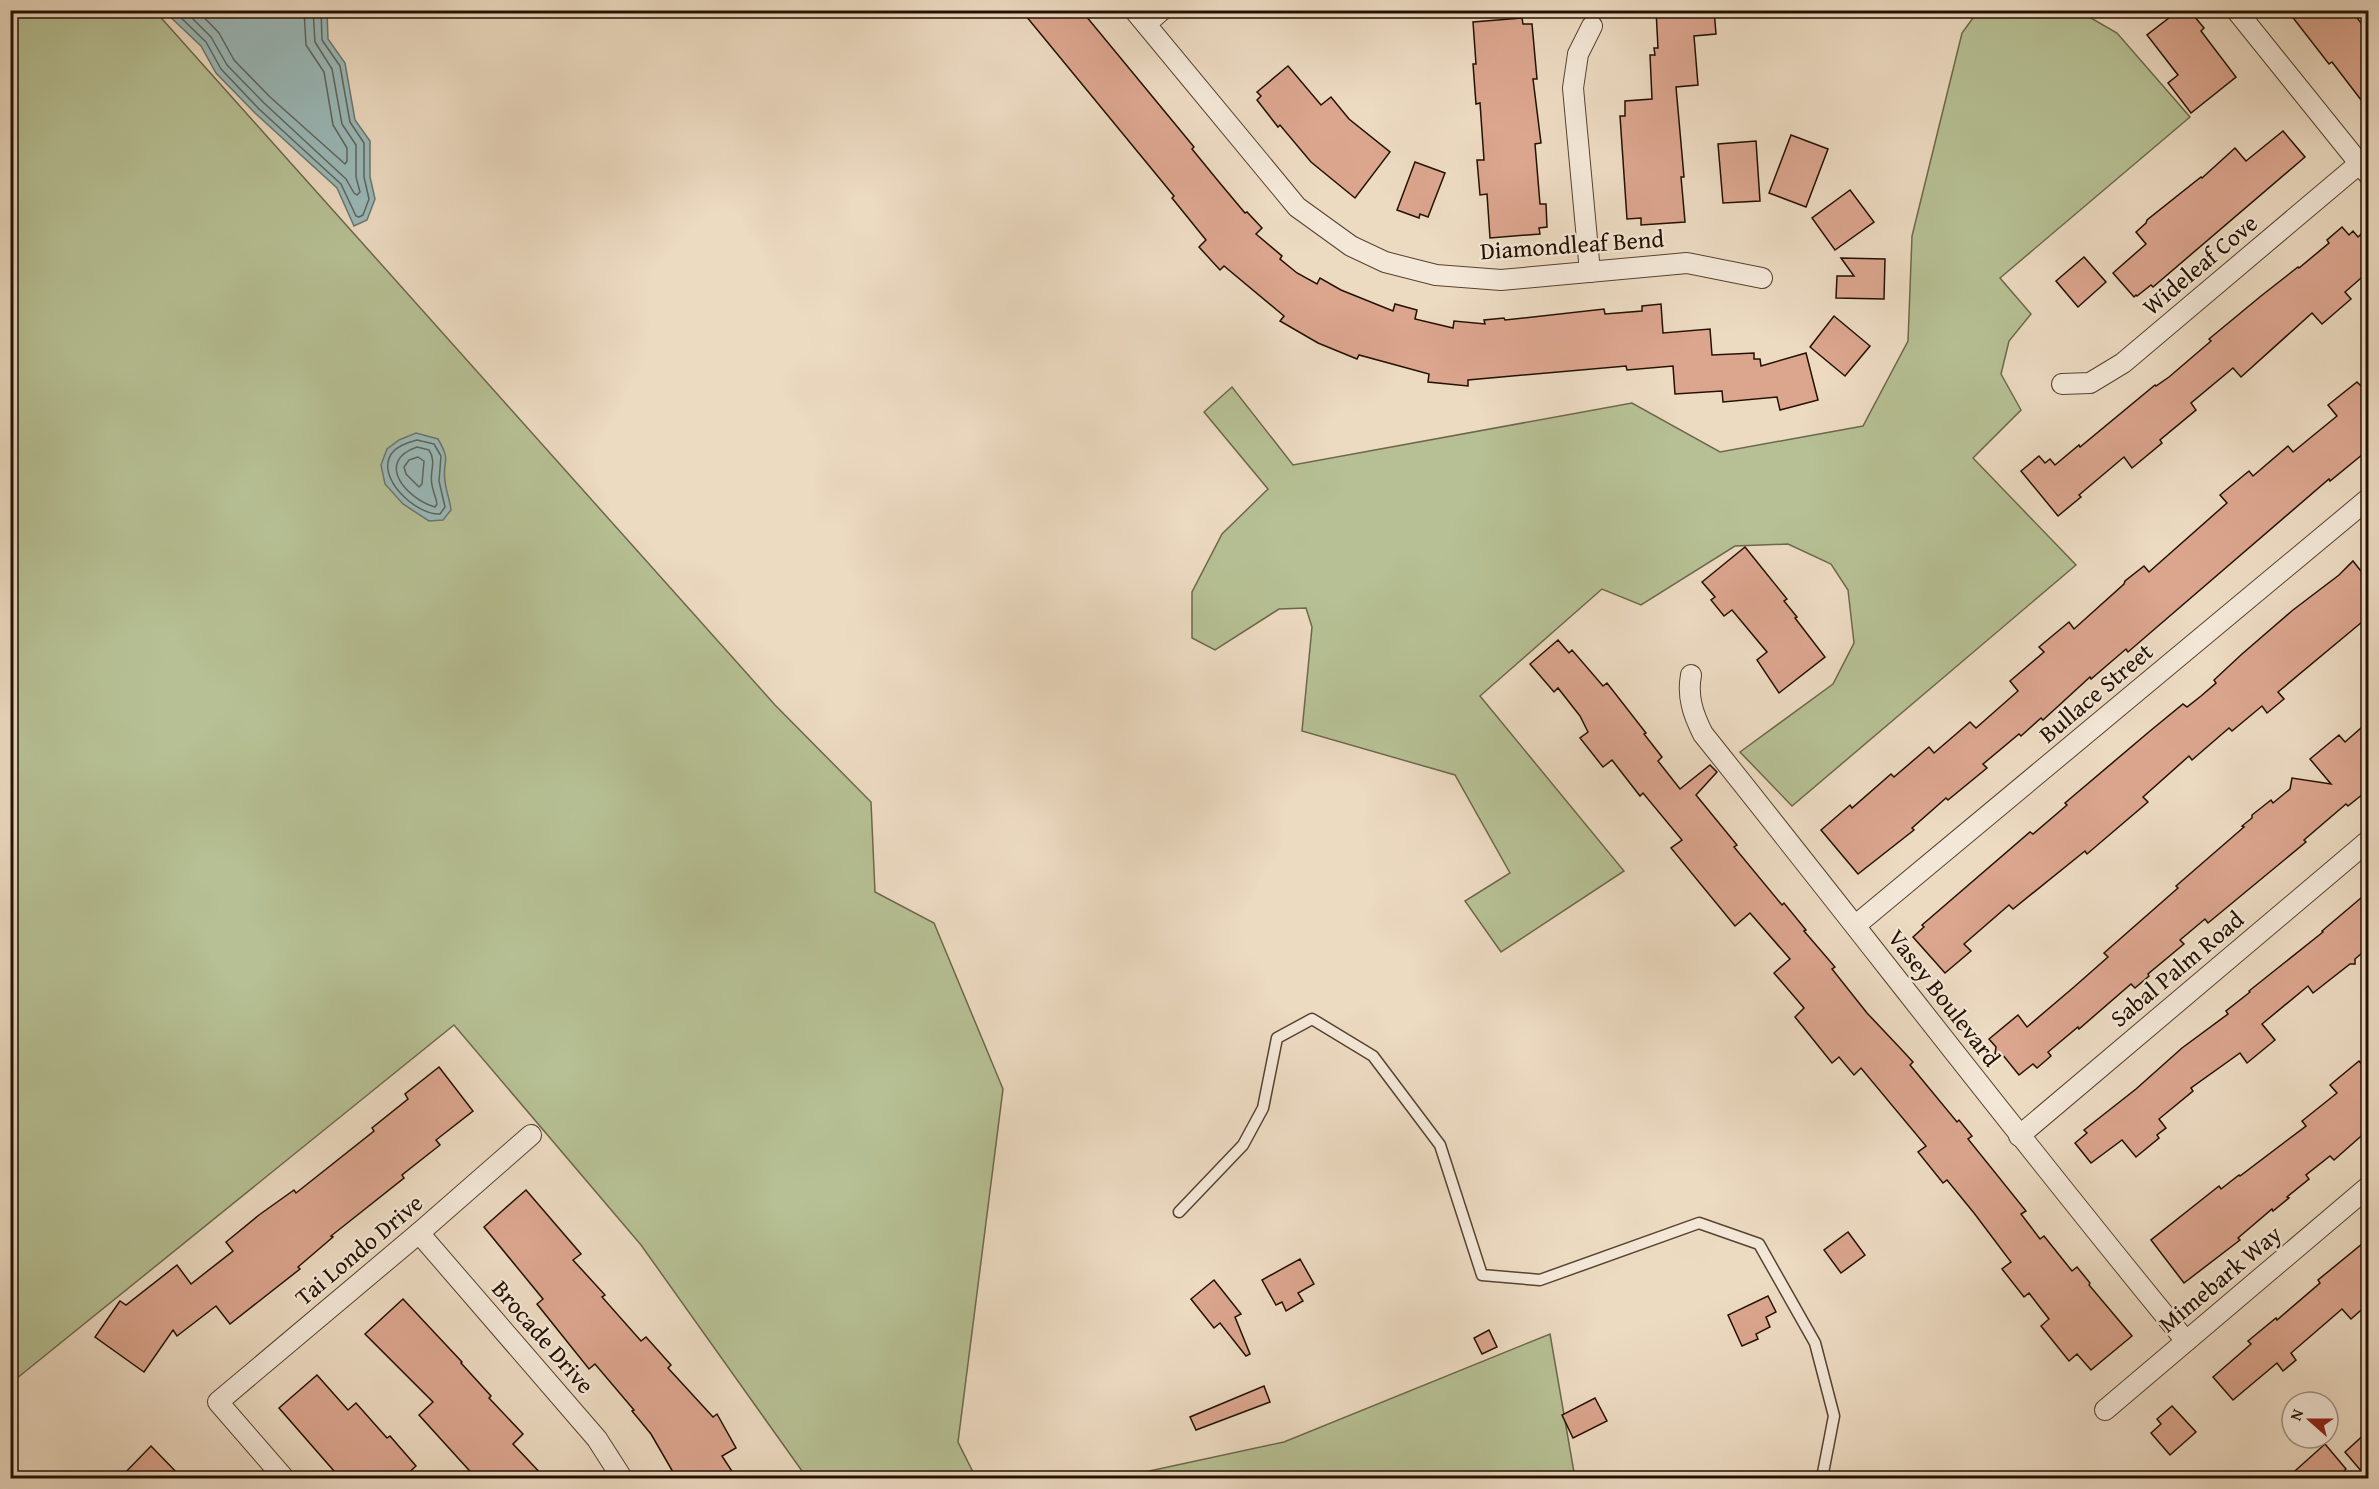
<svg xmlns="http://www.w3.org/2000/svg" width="2379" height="1489" viewBox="0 0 2379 1489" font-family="'Gentium Book Plus',serif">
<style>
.green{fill:#b6c094;stroke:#6d684a;stroke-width:1.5}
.water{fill:#9ab9b9;stroke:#6b766f;stroke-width:1.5}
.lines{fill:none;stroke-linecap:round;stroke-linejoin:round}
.shore{stroke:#5f655c;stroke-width:1.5}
.building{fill:#dba58e;stroke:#241100;stroke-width:1.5}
.lane-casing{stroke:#564330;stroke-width:13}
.street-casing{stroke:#564330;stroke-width:22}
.lane{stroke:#f3e7d7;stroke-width:10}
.street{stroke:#f3e7d7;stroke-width:20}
.labels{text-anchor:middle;stroke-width:4.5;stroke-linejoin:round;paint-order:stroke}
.street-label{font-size:24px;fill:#241100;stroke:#f3e7d7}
</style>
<rect width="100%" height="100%" fill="#ecdac1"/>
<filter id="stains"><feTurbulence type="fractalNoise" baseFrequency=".00333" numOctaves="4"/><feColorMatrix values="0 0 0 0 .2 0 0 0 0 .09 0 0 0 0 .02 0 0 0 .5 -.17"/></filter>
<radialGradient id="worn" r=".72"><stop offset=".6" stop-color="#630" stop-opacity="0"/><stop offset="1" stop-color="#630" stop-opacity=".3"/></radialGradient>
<g class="green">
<path d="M11,11H155L775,705L871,802L875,892L934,923L1003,1089L958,1442L976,1478H807L641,1245L454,1025L11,1383Z"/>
<path d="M1978,11H2079L2117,33L2190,117L2000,278L2031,314L2009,341L2001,374L2021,410L1973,458L2076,565L1792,806L1740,752L1833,684L1854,643L1848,590L1831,564L1788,544L1735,546L1641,605L1602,589L1480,696L1624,871L1501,952L1465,901L1510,873L1455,775L1302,731L1312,627L1306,608L1279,609L1215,650L1192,638V592L1222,534L1268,489L1204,412L1232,387L1293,465L1632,403L1720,452L1863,426L1908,341L1912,236L1962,33Z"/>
<path d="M1550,1334L1575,1478H1117L1284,1442Z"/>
</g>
<g class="water">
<path d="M164,11H327L328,39L345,63L355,120L370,141V177L375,199L367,220L354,226L337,188L255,113L216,73L201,46Z"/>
<path d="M416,433L438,439C452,463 442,459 445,481C446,491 450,500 451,510L443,520L429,521L403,504L385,484L381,465L387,449L399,440Z"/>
</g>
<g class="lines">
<g class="shore">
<path d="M173,10L206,42L221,69L259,109L341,184L356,216L359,217L363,215L369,199L364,177V143L350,122L340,66L322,40L321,10"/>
<path d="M184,10L211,37L227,65L264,103L346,179L354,193L357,195L360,192L356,177V145L342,124L332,69L315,42L313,10"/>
<path d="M197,10L219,33L234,60L270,97L345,164L347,161V148L333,125L324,72L306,45L304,10"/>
<path d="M417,440L434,444L441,456L439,481L445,507L440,514C417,516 374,477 392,453C398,445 409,442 417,440Z"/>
<path d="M417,447L429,450C437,462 429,472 432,485C433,492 436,497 437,504L435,507C407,499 374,462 417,447Z"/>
<path d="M418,457L424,461L422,484L419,487L406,474L404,467L409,460Z"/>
</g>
</g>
<g class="building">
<path d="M1021,10H1081L1194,147L1192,149L1219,182L1245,213L1247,212L1262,228L1256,234L1282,256L1280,259L1297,273L1317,284L1320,278L1341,290L1393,311L1395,304L1417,310L1415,319L1453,328L1454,321L1485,324L1484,320L1504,318L1505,320L1604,309L1605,314L1642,311V306L1661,304L1663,333L1710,329L1712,355L1754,353V359H1760L1761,366L1806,353L1818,400L1780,410L1777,397L1723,402L1722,391L1675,394L1673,366L1627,370L1626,366L1468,380V386L1428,382L1429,374L1359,355L1357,359L1318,343L1280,321L1284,316L1224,266L1220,270L1199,247L1206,240L1172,198L1174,196Z"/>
<path d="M1656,10H1714L1716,34L1694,36L1698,85L1676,87L1684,177H1681L1685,222L1641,225V218L1627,219L1620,116H1625V101L1652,99L1650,55H1655L1654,48H1658Z"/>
<path d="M2287,10H2351L2368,32V109L2332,62L2329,64Z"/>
<path d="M2178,11H2190L2204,28L2201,31L2236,77L2191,113L2168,83L2178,75L2147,35Z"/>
<path d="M1522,18L1523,24H1532L1537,79H1533L1541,143L1535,144L1540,204H1546L1547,227L1539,228L1540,234L1490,238L1487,194L1480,195L1477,160H1484L1480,103L1476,104L1473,64H1476L1473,22Z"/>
<path d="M1288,66L1321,105L1331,97L1349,119L1390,152L1355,198L1311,162L1280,125L1278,127L1257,100L1261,96L1257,92Z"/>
<path d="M2283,131L2305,157L2153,287L2151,285L2137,296L2136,295L2134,297L2113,273L2146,244L2136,232L2146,223L2147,220L2201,177L2202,178L2235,148L2246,161Z"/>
<path d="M1791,135L1828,149L1806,207L1769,193Z"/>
<path d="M1756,141L1760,201L1723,203L1718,144Z"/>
<path d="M1415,162L1445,173L1428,217L1420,214L1419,218L1397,210Z"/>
<path d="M1850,190L1874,222L1835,250L1812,218Z"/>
<path d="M2342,227L2349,235L2353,231L2358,237L2368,228V272L2345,292L2351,299L2322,324L2312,313L2241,377L2233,368L2191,403L2196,410L2160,440L2162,443L2132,468L2124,457L2079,495L2081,497L2058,516L2021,471L2039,456L2045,463L2050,459L2055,465L2079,445L2080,447L2155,385L2156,386L2169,377L2211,341L2209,339L2261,296L2298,267L2299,268L2329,243L2327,240Z"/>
<path d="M2084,257L2106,282L2078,307L2056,281Z"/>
<path d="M1841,258L1885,259L1884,299L1836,298L1837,276H1854Z"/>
<path d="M1834,316L1870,346L1845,376L1810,347Z"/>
<path d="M2368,379V450L2330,481L2329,479L2128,652L2126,649L2091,679L2090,677L2043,720L2041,718L2021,736L2019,734L1983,764L1987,768L1948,800L1946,798L1912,828L1914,830L1858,874L1821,830L1850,805L1852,808L1891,774L1894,777L1929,747L1934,753L1970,722L1976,728L2018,691L2010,681L2044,652L2039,647L2069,622L2074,629L2124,584L2125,581L2144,566L2149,572L2227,503L2220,495L2249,471L2253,476L2288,446L2293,452L2337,416L2328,405L2357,382L2361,386Z"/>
<path d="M1745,547L1787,599L1784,601L1797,617L1795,618L1825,657L1779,693L1757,660L1767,652L1732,610L1724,616L1711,600L1715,597L1702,582Z"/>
<path d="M2353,561L2368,580V617L2278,692L2284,699L2267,713L2262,706L2232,731L2229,728L2192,760L2189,756L2143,797L2148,802L2087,854L2085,851L2013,909L2009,905L1964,944L1971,951L1945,973L1913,937L1924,927L1922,925L2030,832L2033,834L2067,805L2065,803L2150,731L2183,704L2187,707L2201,696L2216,683L2214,680L2242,654L2293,610L2339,575Z"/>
<path d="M1558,640L1569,653L1572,650L1603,686L1607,683L1646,733L1644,734L1662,757L1658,761L1680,789L1710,765L1717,772L1696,795L1737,845L1734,847L1782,905L1784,903L1806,930L1804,931L1835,967L1832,969L1867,1013L1901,1049L1913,1062L1910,1065L1957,1122L1959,1120L1972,1136L1968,1139L2026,1211L2021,1214L2040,1239L2044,1236L2072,1271L2077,1267L2090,1283L2089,1285L2132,1336L2091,1370L2077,1354L2069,1361L2041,1326L2049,1319L2029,1293L2024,1297L2002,1269L2011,1262L1974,1213L1947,1180L1943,1183L1918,1152L1926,1146L1861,1068L1854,1075L1839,1057L1832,1063L1795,1017L1804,1008L1774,973L1790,959L1750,913L1735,926L1671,848L1682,840L1643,793L1640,796L1612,760L1603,767L1580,738L1588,732L1580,716L1558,688L1554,692L1530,664Z"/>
<path d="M2368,722V790L2348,806L2346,804L2304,840L2306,842L2208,923L2205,919L2180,940L2184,944L2148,974L2149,976L2135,988L2131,984L2079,1029L2078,1027L2048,1052L2051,1056L2037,1068L2033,1064L2019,1075L2002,1054H1995L1996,1047L1989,1039L2018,1015L2027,1027L2074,987L2108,957L2104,953L2178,888L2176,886L2244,827L2242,826L2252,818V815L2271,800L2273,803L2290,789L2292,778L2331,784L2310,759L2339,735L2345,742Z"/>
<path d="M2368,892V948L2355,959V964H2350L2313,993L2308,986L2262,1024L2275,1040L2247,1063L2240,1053L2191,1088L2193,1091L2159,1119L2166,1128L2157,1135L2159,1138L2136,1157L2122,1140L2091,1163L2075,1143L2087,1133L2084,1130L2136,1089L2182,1048L2228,1014L2226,1011L2250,992L2249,991L2323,932L2322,931Z"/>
<path d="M2359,1061L2368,1072V1130L2334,1160L2330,1156L2306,1175L2309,1179L2287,1197L2289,1198L2273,1211L2272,1209L2238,1238L2240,1240L2184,1283L2151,1240L2219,1186L2221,1189L2239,1175L2240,1176L2306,1126L2302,1121L2337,1093L2330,1085Z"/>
<path d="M439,1067L473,1111L436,1140L440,1145L402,1175L404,1178L331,1236L333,1237L298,1267L300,1269L230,1324L216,1306L177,1336L173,1330L144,1372L95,1337L120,1301L126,1305L177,1265L191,1284L233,1251L226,1242L259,1215L294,1190L296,1193L374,1131L372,1128L408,1099L405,1094Z"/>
<path d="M526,1190L581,1254L573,1260L605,1295L602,1297L641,1341L646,1337L671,1365L668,1368L713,1417L717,1414L736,1448L722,1456L737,1479H677L651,1434L632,1411L634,1410L595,1364L589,1369L537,1304L543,1299L484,1227Z"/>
<path d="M1848,1232L1865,1255L1841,1273L1824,1250Z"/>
<path d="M2368,1239V1304L2351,1319L2342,1309L2291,1353L2296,1360L2283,1371L2277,1363L2233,1400L2213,1377L2251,1344L2248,1341L2276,1318L2277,1320L2320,1283L2318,1280Z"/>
<path d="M1300,1259L1314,1284L1298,1293L1303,1301L1286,1311L1282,1302L1276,1305L1262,1280Z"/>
<path d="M1214,1280L1241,1314L1235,1317L1250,1354L1246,1356L1220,1323L1214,1328L1191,1299Z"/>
<path d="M1768,1296L1776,1312L1766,1317L1770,1327L1756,1334L1758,1339L1742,1346L1728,1315Z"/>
<path d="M403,1299L462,1362L461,1363L491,1396L489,1398L523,1434L513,1444L546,1479H477L419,1415L433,1402L365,1334Z"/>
<path d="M1489,1330L1497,1347L1482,1354L1474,1338Z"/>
<path d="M317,1375L348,1410L356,1403L387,1438L390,1436L416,1466L402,1479H341L279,1408Z"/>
<path d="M1264,1386L1270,1402L1196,1430L1190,1417Z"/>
<path d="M1595,1398L1607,1421L1573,1438L1562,1415Z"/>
<path d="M2172,1406L2196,1432L2170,1455L2151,1433L2161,1424L2157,1419Z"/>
<path d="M2368,1431V1479L2345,1452Z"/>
<path d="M2325,1444L2346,1469L2336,1479H2286Z"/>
<path d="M151,1446L183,1479H119Z"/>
</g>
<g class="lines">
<defs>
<path id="lane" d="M1179,1212L1243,1145L1263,1108L1277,1038L1312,1019L1373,1056L1440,1145L1482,1275L1540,1280L1699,1223L1759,1244L1815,1343L1834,1416L1822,1478"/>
<g id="street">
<path d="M1134,10L1297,207L1351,246L1385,262L1436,275L1501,280L1687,263L1762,278"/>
<path d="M2236,10L2368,174"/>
<path d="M1146,24L1162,10"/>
<path d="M1590,272L1573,88L1578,54L1592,26"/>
<path d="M2062,384L2090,383L2123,363L2360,163"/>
<path d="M1691,675C1687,697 1693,714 1703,734C1865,936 2021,1141 2186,1341"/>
<path d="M1856,925L2368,499"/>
<path d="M2019,1136L2368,841"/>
<path d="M419,1233L597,1439L622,1478"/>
<path d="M2105,1410L2368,1187"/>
<path d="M284,1478L218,1402L419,1233L531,1135"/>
</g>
</defs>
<use href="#lane" class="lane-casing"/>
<use href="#street" class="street-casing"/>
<use href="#lane" class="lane"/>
<use href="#street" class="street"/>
</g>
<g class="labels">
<g class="street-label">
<text transform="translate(1572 245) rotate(-4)" y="8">Diamondleaf Bend</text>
<text transform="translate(2200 265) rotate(-40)" y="8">Wideleaf Cove</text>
<text transform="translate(2096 693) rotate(-40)" y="8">Bullace Street</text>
<text transform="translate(2177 969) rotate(-40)" y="8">Sabal Palm Road</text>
<text transform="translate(1944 998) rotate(52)" y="8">Vasey Boulevard</text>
<text transform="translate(359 1250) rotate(-40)" y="8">Tai Londo Drive</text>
<text transform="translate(2220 1279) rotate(-40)" y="8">Mimebark Way</text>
<text transform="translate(543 1337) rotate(49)" y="8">Brocade Drive</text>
</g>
</g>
<rect width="2379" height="1489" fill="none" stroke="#ecdac1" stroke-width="36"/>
<rect x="12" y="12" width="2355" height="1465" fill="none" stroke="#241100" stroke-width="3"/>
<rect x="18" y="18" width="2343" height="1453" fill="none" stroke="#241100" stroke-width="1.5"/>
<g transform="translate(2310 1420) rotate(291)"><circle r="28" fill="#f3e7d7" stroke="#a09181" stroke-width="1.5"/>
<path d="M0-4.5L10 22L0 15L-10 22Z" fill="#8f2418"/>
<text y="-9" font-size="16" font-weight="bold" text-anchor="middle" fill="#241100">N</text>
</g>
<rect width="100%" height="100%" filter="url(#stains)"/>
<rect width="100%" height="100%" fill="url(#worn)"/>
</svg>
